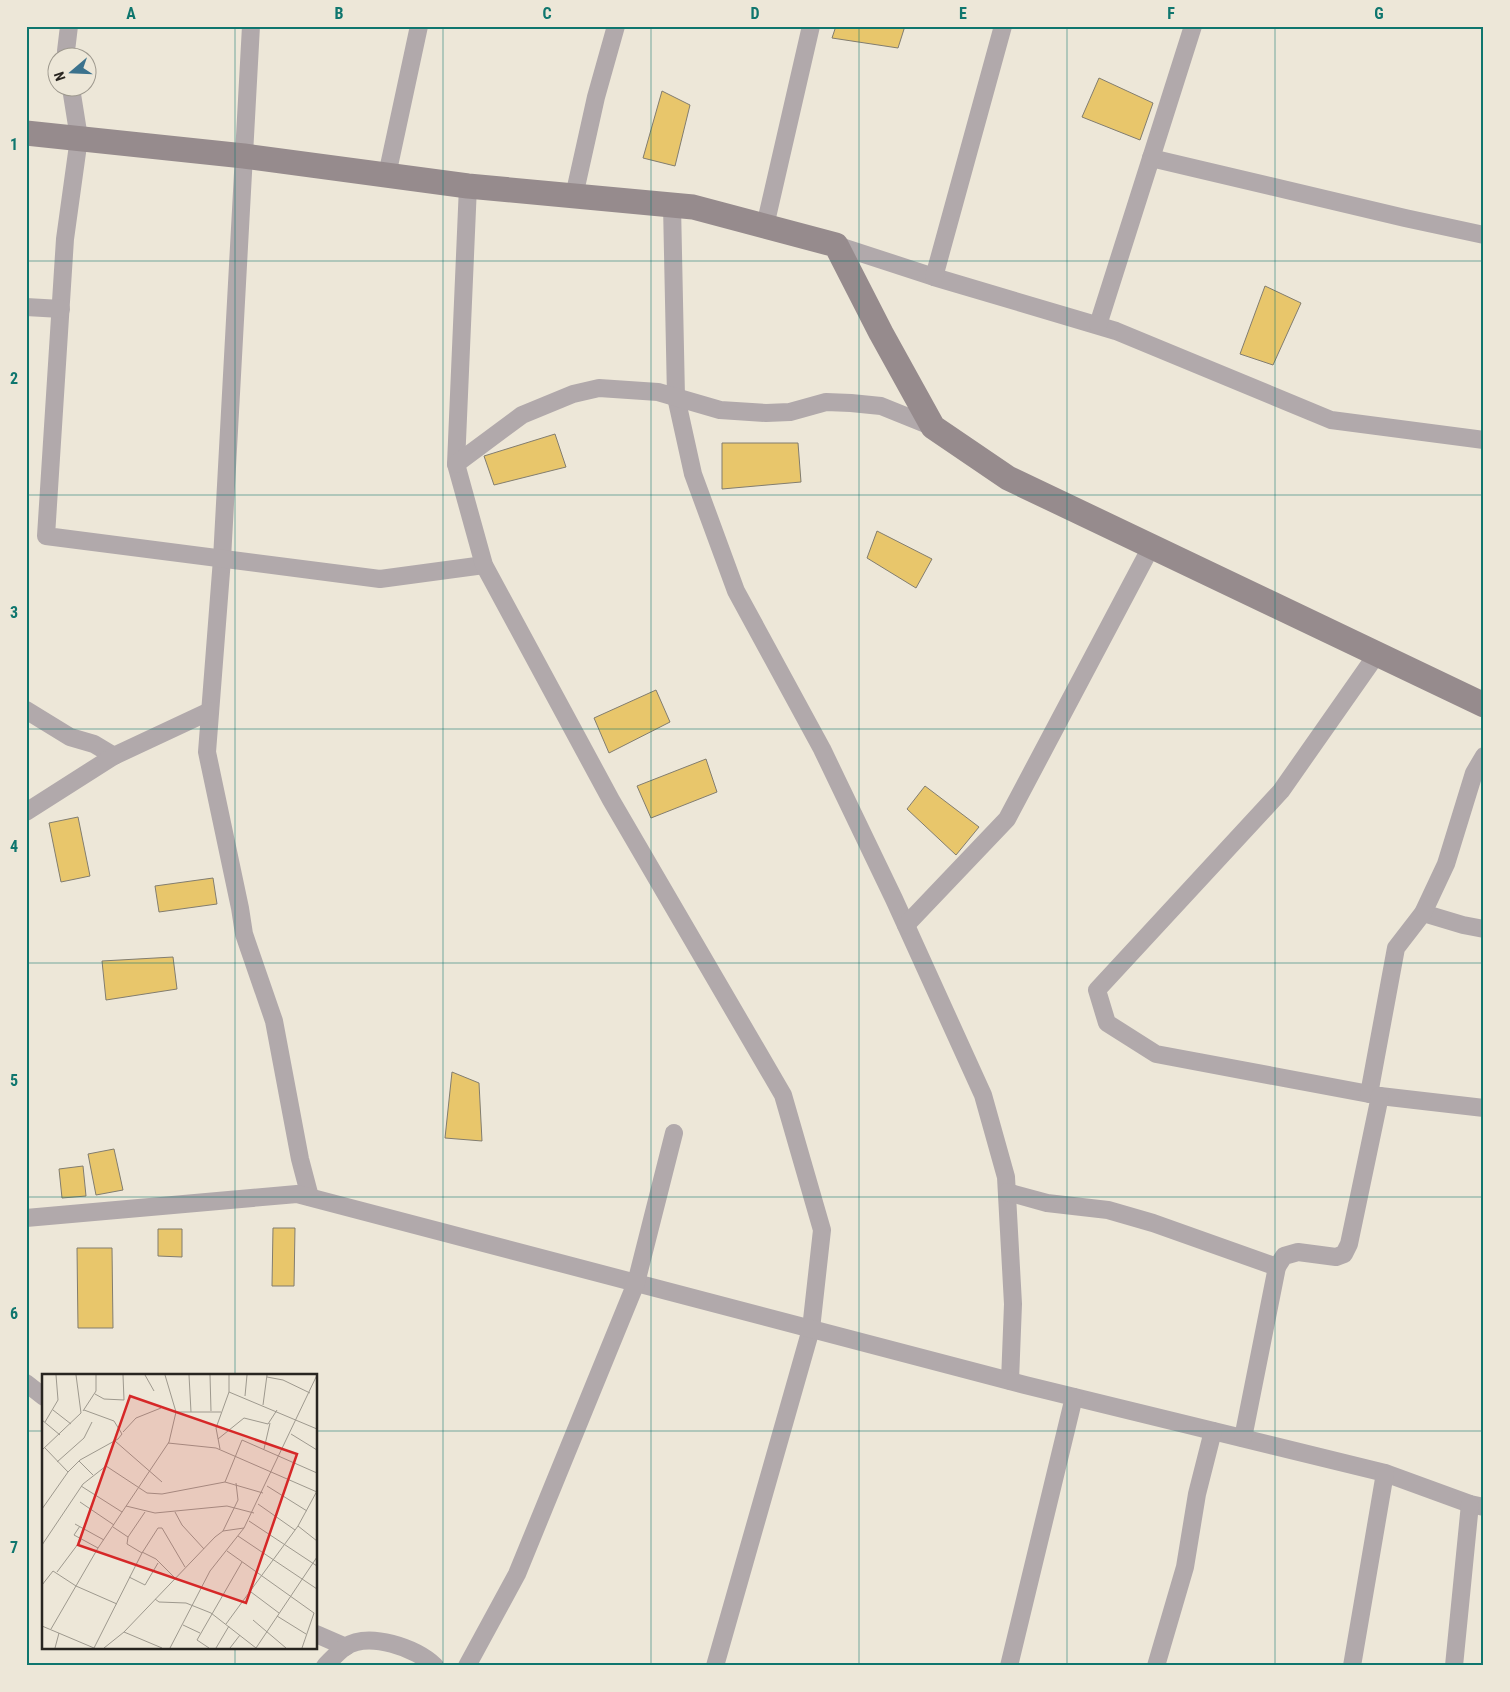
<svg xmlns="http://www.w3.org/2000/svg" width="1510" height="1692" viewBox="0 0 1510 1692" font-family="'Roboto Condensed',sans-serif">
<style>
.building{fill:#e8c66b;stroke:#827d6f}
.lines{fill:none;stroke-linecap:round;stroke-linejoin:round}
.street{stroke:#b1a9ab;stroke-width:18}
.secondary{stroke:#968b8d;stroke-width:25}
.grid{fill:none;stroke:#0f766e;stroke-width:1;stroke-opacity:0.55}
.inset-road{fill:none;stroke:#9e998e;stroke-width:1}
.view{fill:#d62828;fill-opacity:0.15;stroke:#d62828;stroke-width:2.5}
.inset-edge{fill:none;stroke:#282520;stroke-width:2.5}
.neatline{fill:none;stroke:#0f766e;stroke-width:2}
.grid-label{font-size:16px;text-anchor:middle;font-weight:bold;fill:#0f766e}
</style>
<rect width="100%" height="100%" fill="#ede7d8"/>
<g class="building">
<path d="M836,26H905L898,48L832,38Z"/>
<path d="M1099,78L1153,103L1140,140L1082,117Z"/>
<path d="M662,91L690,105L675,166L643,158Z"/>
<path d="M1265,286L1301,303L1273,365L1240,354Z"/>
<path d="M555,434L566,467L494,485L484,456Z"/>
<path d="M722,443H798L801,482L722,489Z"/>
<path d="M877,531L932,559L916,588L867,558Z"/>
<path d="M656,690L670,722L609,753L594,718Z"/>
<path d="M706,759L717,792L651,818L637,786Z"/>
<path d="M925,786L979,827L956,855L907,809Z"/>
<path d="M78,817L90,876L61,882L49,823Z"/>
<path d="M213,878L217,904L159,912L155,886Z"/>
<path d="M173,957L177,989L106,1000L102,961Z"/>
<path d="M452,1072L479,1083L482,1141L445,1138Z"/>
<path d="M114,1149L123,1190L96,1195L88,1154Z"/>
<path d="M83,1166L86,1196L62,1198L59,1169Z"/>
<path d="M273,1228H295L294,1286H272Z"/>
<path d="M158,1229H182V1257L158,1256Z"/>
<path d="M77,1248H112L113,1328H78Z"/>
</g>
<g class="lines">
<g class="street">
<path d="M251,26L222,559L207,752L240,908L244,934L274,1021L300,1159L310,1197"/>
<path d="M67,58L66,51L69,26"/>
<path d="M71,88L79,138L65,239L46,536L380,579L484,565"/>
<path d="M1151,158L1405,218L1484,235"/>
<path d="M387,175L419,26"/>
<path d="M468,186L456,464L484,565L611,800L783,1095L822,1230L811,1329L715,1666"/>
<path d="M574,196L596,97L616,26"/>
<path d="M672,205L676,397L693,474L736,591L822,749L894,899L983,1095L1006,1177L1013,1304L1010,1381"/>
<path d="M765,226L811,26"/>
<path d="M836,245L934,277L1116,331L1331,420L1484,440"/>
<path d="M934,277L1003,26"/>
<path d="M26,307L61,309"/>
<path d="M1098,325L1193,26"/>
<path d="M456,464L522,415L573,394L599,388L658,392L720,410L766,413L790,412L826,402L851,403L881,406L933,427"/>
<path d="M1377,654L1281,791L1097,990L1107,1023L1156,1054L1380,1096L1484,1108"/>
<path d="M26,710L70,737L94,744L114,756"/>
<path d="M26,812L114,756L210,711"/>
<path d="M1423,913L1463,925L1484,929"/>
<path d="M906,925L1007,819L1151,547"/>
<path d="M1369,1094L1396,948L1423,913L1446,864L1474,773L1484,756"/>
<path d="M1007,1192L1047,1203L1108,1210L1153,1223L1277,1267"/>
<path d="M26,1218L297,1194L1025,1385L1385,1473L1470,1504L1484,1507"/>
<path d="M26,1383L44,1397"/>
<path d="M1243,1438L1277,1267L1284,1256L1298,1252L1336,1257L1344,1254L1349,1244L1380,1096"/>
<path d="M316,1634L346,1647"/>
<path d="M325,1666C331,1660 338,1652 345,1647C369,1631 416,1648 435,1666"/>
<path d="M467,1666L517,1574L636,1283L674,1133"/>
<path d="M1009,1666L1074,1397"/>
<path d="M1156,1666L1185,1567L1197,1494L1213,1431"/>
<path d="M1352,1666L1385,1473"/>
<path d="M1454,1666L1470,1504"/>
</g>
<path class="secondary" d="M26,133L244,156L468,186L693,207L836,245L881,333L933,427L1008,478L1484,705"/>
</g>
<path class="grid" d="M235,26V1376M443,26V1666M651,26V1666M859,26V1666M1067,26V1666M1275,26V1666M26,261H1484M26,495H1484M26,729H1484M26,963H1484M26,1197H1484M26,1431H44M316,1431H1484M235,1648V1666"/>
<g transform="translate(42 1374)">
<rect width="275" height="275" fill="#ede7d8"/>
<path class="inset-road" d="M103,1L112,17M168,1L169,37M187,1V18M225,3L241,6L268,19M53,20L62,25L82,26L81,1M203,22L205,1M221,31L225,1M11,36L29,50M41,37L54,17V1M134,38H149L147,1M149,38H179M0,46L18,61M3,48L16,26L14,1M81,58L94,44L119,34M249,60L275,76M176,65L202,44L226,50L235,36M73,67L120,108M126,69L174,74L275,118M178,75L174,54L187,18L275,55M222,75L228,49M0,76L39,39L34,1M37,87L51,101M15,88L42,64L50,48M26,98L38,86L76,65L80,60L72,47L42,36M183,108L200,66L275,99M39,112L80,138M225,112L265,137M275,117L256,152L275,167M38,128L72,151M216,130L253,156M84,132L113,139L185,132L212,139M0,135L26,98L3,74M133,138L140,151L162,175M207,147L275,192M33,150L62,166M38,152L32,161L56,174M71,153L86,163L85,170L100,179M181,157L196,126L194,109M196,162L275,215M86,163L103,138M0,171L41,110L64,92L105,119L120,120L183,108L221,119M185,177L272,239L260,274M100,178L114,185L133,204M15,198L39,166M87,203L103,211L116,189M0,211L11,197L34,212L75,230M209,218L237,239M113,225L117,228L144,229L169,239L214,274L275,183M235,242L264,260M211,246L244,274M184,250L256,152M141,251L158,259M0,252L52,274M9,255L56,174L127,68L134,38L123,1M82,258L120,274M13,274L17,259M52,274L100,179L116,154H120L143,193M62,274L82,258L173,163L181,157L202,154L275,1M128,274L168,197L202,154M167,274L155,266L200,188M174,274L187,252M188,274L198,261"/>
<path class="view" d="M88,22L255,80L204,229L36,171Z"/>
<rect width="275" height="275" class="inset-edge"/>
</g>
<rect width="1510" height="1692" fill="none" stroke="#ede7d8" stroke-width="55"/>
<g transform="translate(72 72) rotate(251)"><circle r="24" fill="#ede7d8" stroke="#9e998e"/>
<path d="M0-4L9 19L0 12L-9 19Z" fill="#3b728d"/>
<text y="-8" font-size="14" font-weight="bold" text-anchor="middle" fill="#282520">N</text>
</g>
<rect x="28" y="28" width="1454" height="1636" class="neatline"/>
<g class="grid-label">
<text x="131" y="19">A</text>
<text x="339" y="19">B</text>
<text x="547" y="19">C</text>
<text x="755" y="19">D</text>
<text x="963" y="19">E</text>
<text x="1171" y="19">F</text>
<text x="1379" y="19">G</text>
<text x="14" y="150">1</text>
<text x="14" y="384">2</text>
<text x="14" y="618">3</text>
<text x="14" y="852">4</text>
<text x="14" y="1086">5</text>
<text x="14" y="1319">6</text>
<text x="14" y="1553">7</text>
</g>
</svg>
